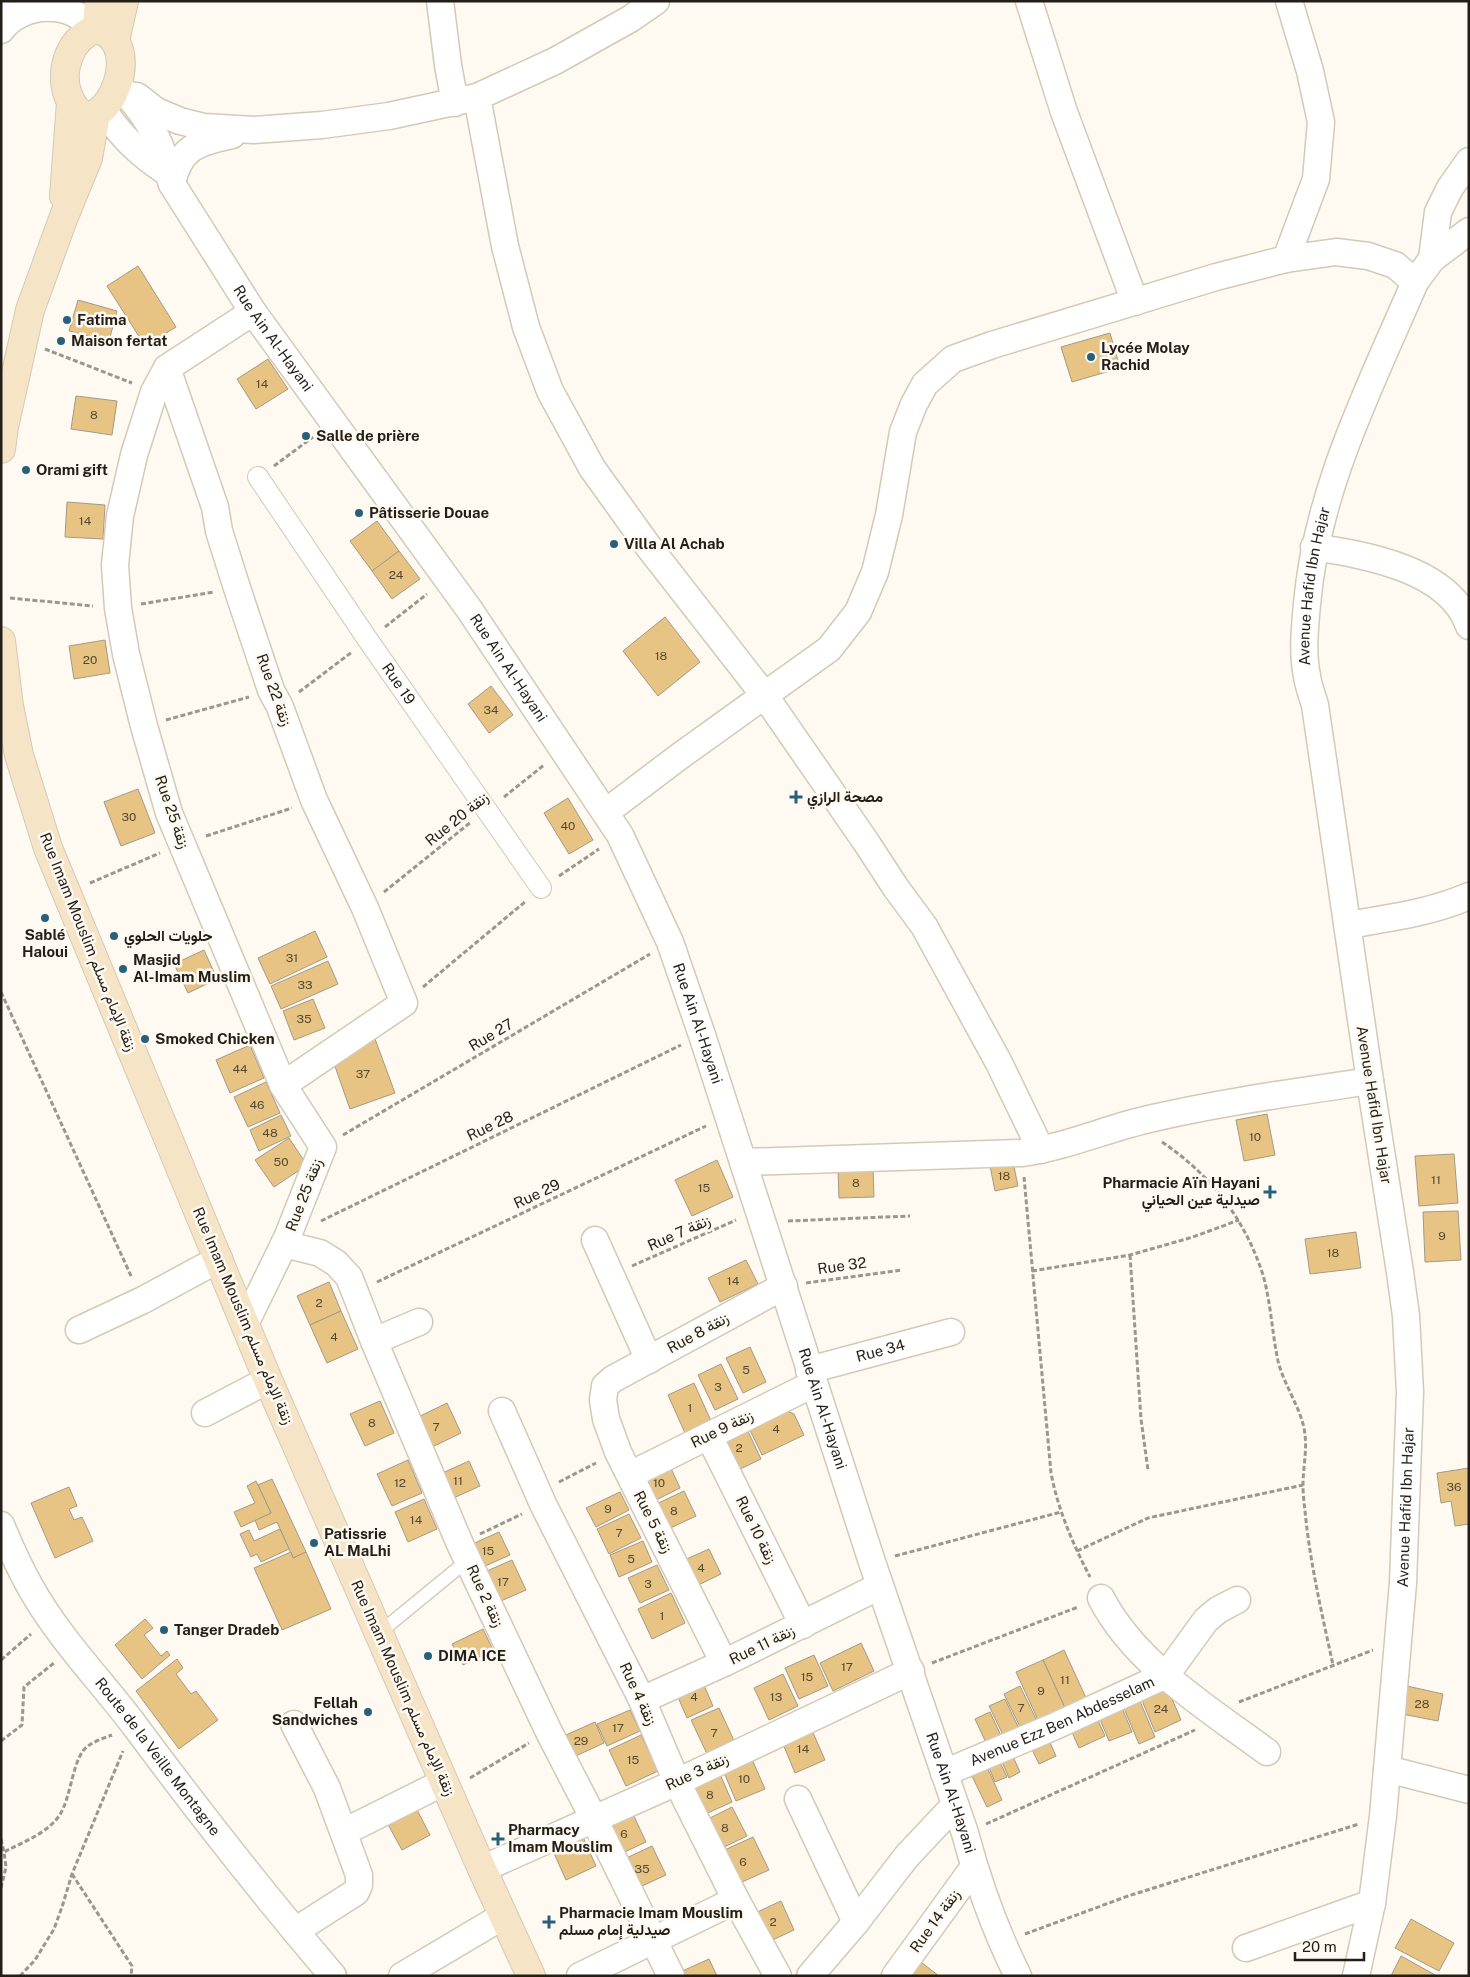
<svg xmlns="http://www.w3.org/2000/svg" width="1470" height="1977" viewBox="0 0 1470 1977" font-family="'Public Sans',Vazirmatn,sans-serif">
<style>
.building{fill:#e7c484;stroke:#a49987}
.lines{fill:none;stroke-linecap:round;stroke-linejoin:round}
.service-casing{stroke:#d4c9b6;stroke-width:15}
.pedestrian-casing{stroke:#d4c9b6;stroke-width:22}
.minor-casing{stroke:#d4c9b6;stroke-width:29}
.secondary-casing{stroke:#d4c9b6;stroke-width:30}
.path{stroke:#9b978f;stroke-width:3;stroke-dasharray:5 2.5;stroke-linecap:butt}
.service{stroke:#fff;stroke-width:12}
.pedestrian{stroke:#fff;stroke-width:20}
.minor{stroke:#fff;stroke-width:26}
.secondary{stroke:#f5e5c6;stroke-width:28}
.poi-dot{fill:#28607a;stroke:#fef9f1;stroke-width:2}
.labels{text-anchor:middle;stroke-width:5;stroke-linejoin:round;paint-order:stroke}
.number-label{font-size:12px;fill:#544833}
.poi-label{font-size:15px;font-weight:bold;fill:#231f18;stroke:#fef9f1;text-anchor:start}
.street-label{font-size:15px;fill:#231f18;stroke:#fef9f1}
</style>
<rect width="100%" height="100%" fill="#fef9f1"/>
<g class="building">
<path d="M138,266L176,327L145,346L107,286Z"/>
<path d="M78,300L117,311L109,341L69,331Z"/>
<path d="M1110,333L1120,368L1072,382L1061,347Z"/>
<path d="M268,359L288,389L256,409L237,379Z"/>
<path d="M76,396L117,401L112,435L71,429Z"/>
<path d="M67,502L105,505L103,539L65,537Z"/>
<path d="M377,521L399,551L372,571L350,541Z"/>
<path d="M399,551L420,579L392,599L372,571Z"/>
<path d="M665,617L700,662L658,696L623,651Z"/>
<path d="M105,640L110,673L74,679L69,646Z"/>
<path d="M491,686L513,715L489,733L468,704Z"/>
<path d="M138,789L155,833L121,846L104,802Z"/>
<path d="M568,798L593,840L569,854L544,813Z"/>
<path d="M315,931L327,957L270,984L258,958Z"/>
<path d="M204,950L217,979L188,993L174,964Z"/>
<path d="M328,961L338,984L281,1009L271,986Z"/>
<path d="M313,999L325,1028L294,1040L283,1011Z"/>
<path d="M375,1039L395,1093L350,1109L331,1055Z"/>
<path d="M250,1045L264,1078L230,1093L216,1060Z"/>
<path d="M266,1082L280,1113L248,1127L234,1097Z"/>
<path d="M1267,1114L1275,1155L1244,1161L1236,1120Z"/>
<path d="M281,1115L291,1136L259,1151L250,1130Z"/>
<path d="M289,1138L307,1165L274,1187L255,1160Z"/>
<path d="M1454,1154L1458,1203L1419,1206L1415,1156Z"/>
<path d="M717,1160L733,1197L692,1216L675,1180Z"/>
<path d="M1013,1162L1018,1186L995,1191L990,1166Z"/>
<path d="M873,1168L874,1197L839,1198L838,1170Z"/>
<path d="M1458,1211L1461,1260L1425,1262L1423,1212Z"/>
<path d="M1356,1232L1361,1268L1310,1274L1305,1239Z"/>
<path d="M746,1260L758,1284L720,1302L708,1278Z"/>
<path d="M329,1282L341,1311L310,1325L297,1296Z"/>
<path d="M341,1311L358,1349L327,1363L310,1325Z"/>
<path d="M750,1347L766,1382L743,1393L726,1358Z"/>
<path d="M721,1364L738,1399L715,1410L698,1375Z"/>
<path d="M694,1383L711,1421L685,1433L668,1395Z"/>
<path d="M380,1401L394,1433L365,1446L350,1414Z"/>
<path d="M447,1403L461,1433L426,1450L412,1420Z"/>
<path d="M780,1408L794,1414L804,1435L762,1455L747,1424Z"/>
<path d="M745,1425L761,1459L734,1472L718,1437Z"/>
<path d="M408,1460L422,1493L392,1506L377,1474Z"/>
<path d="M469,1461L480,1486L447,1501L436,1476Z"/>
<path d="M668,1462L680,1488L650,1503L637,1477Z"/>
<path d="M1469,1468V1524L1455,1526L1451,1501L1441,1503L1437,1473Z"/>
<path d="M272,1479L306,1552L293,1558L277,1522L259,1530L255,1520L271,1513L258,1485Z"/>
<path d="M256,1481L271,1513L241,1527L234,1512L255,1503L247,1486Z"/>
<path d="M69,1487L77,1506L69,1509L74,1520L82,1517L93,1541L55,1558L31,1503Z"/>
<path d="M684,1491L696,1516L664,1531L652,1506Z"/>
<path d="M620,1492L629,1510L596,1527L586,1508Z"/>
<path d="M424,1499L437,1529L408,1542L395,1512Z"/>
<path d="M629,1514L641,1538L609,1554L597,1529Z"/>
<path d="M280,1529L289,1549L261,1562L257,1554L251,1557L240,1534L249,1530L254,1541Z"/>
<path d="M499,1532L510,1555L476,1570L466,1547Z"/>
<path d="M643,1541L652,1562L619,1577L610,1555Z"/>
<path d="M709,1549L721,1574L692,1588L680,1562Z"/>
<path d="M291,1552L293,1558L306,1552L331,1609L282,1630L254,1568Z"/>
<path d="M512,1560L526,1590L494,1604L480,1574Z"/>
<path d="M657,1565L669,1590L640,1603L628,1578Z"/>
<path d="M671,1593L685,1623L652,1639L638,1609Z"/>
<path d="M145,1619L153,1628L144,1635L161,1656L167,1651L170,1655L142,1679L115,1645Z"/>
<path d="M483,1629L493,1650L463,1665L452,1644Z"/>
<path d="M861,1643L874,1671L833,1691L820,1663Z"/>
<path d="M1064,1650L1087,1700L1066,1710L1043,1660Z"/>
<path d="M814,1655L828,1686L799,1699L785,1668Z"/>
<path d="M177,1659L183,1668L176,1674L191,1694L196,1691L218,1720L179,1749L136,1691Z"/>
<path d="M1043,1660L1066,1710L1039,1722L1016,1672Z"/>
<path d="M783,1674L798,1706L769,1720L754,1688Z"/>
<path d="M700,1676L713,1706L687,1718L674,1688Z"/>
<path d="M1020,1686L1038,1723L1022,1731L1004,1694Z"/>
<path d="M1407,1686L1443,1694L1438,1721L1402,1714Z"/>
<path d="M1167,1687L1181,1720L1155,1732L1141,1698Z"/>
<path d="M1005,1699L1020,1731L1005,1739L989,1706Z"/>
<path d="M1139,1699L1155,1737L1139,1744L1123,1706Z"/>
<path d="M719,1708L736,1745L709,1758L691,1720Z"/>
<path d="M1122,1708L1132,1732L1109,1741L1099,1717Z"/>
<path d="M630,1710L640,1731L607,1746L597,1724Z"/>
<path d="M990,1712L1003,1740L988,1747L975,1719Z"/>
<path d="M1097,1718L1105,1736L1079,1748L1071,1730Z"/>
<path d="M595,1722L604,1743L567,1760L557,1739Z"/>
<path d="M810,1726L825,1760L795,1773L781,1739Z"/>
<path d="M641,1735L658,1771L626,1786L609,1750Z"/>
<path d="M1047,1736L1056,1756L1039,1764L1029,1743Z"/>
<path d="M1010,1750L1020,1772L1009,1778L999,1755Z"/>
<path d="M751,1757L765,1789L736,1801L723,1770Z"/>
<path d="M998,1758L1007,1777L995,1782L987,1763Z"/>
<path d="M986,1765L1002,1800L987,1807L970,1772Z"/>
<path d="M720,1774L732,1802L701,1816L689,1788Z"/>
<path d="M414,1804L430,1835L402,1850L385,1819Z"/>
<path d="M732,1807L747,1836L718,1850L704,1821Z"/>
<path d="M632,1812L646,1842L616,1856L602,1825Z"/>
<path d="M583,1837L596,1866L566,1880L553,1851Z"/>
<path d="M753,1837L769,1870L733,1886L718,1853Z"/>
<path d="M652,1846L666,1875L631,1891L618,1862Z"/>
<path d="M781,1901L794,1930L764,1944L751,1915Z"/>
<path d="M1411,1919L1454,1943L1439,1971L1395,1948Z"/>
<path d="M1401,1956L1437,1976H1391Z"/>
<path d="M709,1959L717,1976H679L678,1973Z"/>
<path d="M917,1959L939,1976H904Z"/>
</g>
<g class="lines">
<defs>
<path id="service" d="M379,1633L468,1560"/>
<g id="pedestrian">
<path id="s1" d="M258,477L368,640L541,888"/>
</g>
<g id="minor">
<path d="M440,1L448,65L455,103"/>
<path d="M1029,1L1064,112L1135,302"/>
<path d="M1,2V1"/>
<path d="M1,30C22,1 74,0 93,30"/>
<path id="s2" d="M118,85C136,103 150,121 160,146C165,158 167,171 172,184L253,312L469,609L620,835L670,942L702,1035L872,1562L965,1833C978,1882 995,1930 1018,1976"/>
<path d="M137,96L156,111L180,121L204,127L254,130L322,125L389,116L477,97L555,61L630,19L656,1"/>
<path d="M477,97L505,246L526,327L550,391L592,468L648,546L765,696L866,842L896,888L924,926L999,1063L1041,1150"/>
<path d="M102,109C123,138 138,153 168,173"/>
<path d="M172,184C179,147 199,142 232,135"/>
<path d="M1286,259L1316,179L1321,122L1310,71L1289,1"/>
<path d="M1432,259L1438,212L1450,188L1469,161"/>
<path d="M167,368L215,507L219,531L237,588L271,690L280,707L314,800L365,908L404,1003L283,1085"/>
<path d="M1314,547C1365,555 1450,569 1469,626"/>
<path d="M606,812L680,756L829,649L858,612L875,572L889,515L903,432L914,404L925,384L953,359L992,345L1216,277L1286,259L1336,252L1368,256L1395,265L1415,282"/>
<path d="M1348,925C1389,918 1430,913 1469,896"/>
<path d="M743,1162L1021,1153C1067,1147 1105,1129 1149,1119C1222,1102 1296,1092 1370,1081"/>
<path d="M595,1240L649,1360"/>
<path d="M284,1244L320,1253L336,1263L349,1277L374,1341L460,1544L549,1732L594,1819L671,1976"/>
<path d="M245,1324L287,1238L323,1147L283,1085L169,813L144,726L126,654L118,608L115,565L120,516L134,455L154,392L167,368L253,312"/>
<path d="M79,1330L143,1300L219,1259"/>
<path d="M374,1341L419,1322"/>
<path id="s3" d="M809,1370L951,1332"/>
<path d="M502,1411L543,1504L642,1700L677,1782L736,1900L778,1976"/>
<path d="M205,1413L268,1380"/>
<path d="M709,1436L803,1625"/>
<path d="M630,1475L813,1384"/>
<path id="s4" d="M1,1525C10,1547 20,1569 32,1590C60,1639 101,1681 135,1726C198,1811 264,1895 333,1976"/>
<path d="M1101,1598C1135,1664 1209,1709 1267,1752"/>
<path d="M724,1663L618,1452L606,1419L603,1400L605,1386L613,1379L784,1286"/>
<path d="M642,1700L724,1663L880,1586"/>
<path d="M294,1724L327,1788L359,1875V1885L356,1892L295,1931"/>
<path d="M1387,1769L1469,1790"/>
<path id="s5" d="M944,1773L1053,1727L1166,1675L1206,1620L1218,1610L1237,1600"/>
<path d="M798,1799L856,1922"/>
<path d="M344,1832L444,1782"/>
<path d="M482,1869L677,1782L911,1671"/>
<path d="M1246,1948L1372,1903"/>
<path d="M402,1976L503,1916"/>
<path d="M580,1976L736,1900"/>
<path d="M810,1976L856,1922L907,1856L955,1805"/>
<path d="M895,1976L974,1867"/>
<path id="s6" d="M1356,1976L1372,1903L1383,1816L1403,1583L1410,1392L1406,1316L1400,1272L1370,1081L1315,705C1312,695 1308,685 1307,676C1302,652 1305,627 1307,604C1317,489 1370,387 1415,282L1432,259L1469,231"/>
</g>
<g id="secondary">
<path d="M97,29C154,44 94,162 68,95C59,71 70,36 97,29Z"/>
<path d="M97,29L99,1"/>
<path d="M115,41L124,1"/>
<path d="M64,196L71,102"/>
<path d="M1,449L4,427L30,310L63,219L88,158L96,114"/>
<path d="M1,641L9,706L19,755L48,848L268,1380L482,1869L531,1976"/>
</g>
</defs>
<use href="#service" class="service-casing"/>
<use href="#pedestrian" class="pedestrian-casing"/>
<use href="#minor" class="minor-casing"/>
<use href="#secondary" class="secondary-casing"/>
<g class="path">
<path d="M45,349L132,383"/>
<path d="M274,466L313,437"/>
<path d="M10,598L93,606"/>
<path d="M141,604L214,592"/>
<path d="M385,627L427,594"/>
<path d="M299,692L352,652"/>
<path d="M166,720L249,697"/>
<path d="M504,797L544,765"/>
<path d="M206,836L292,808"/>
<path d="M559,876L599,849"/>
<path d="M90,883L160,853"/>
<path d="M384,892L471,822"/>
<path d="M423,987L526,901"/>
<path d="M1,992L132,1278"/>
<path d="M343,1135L650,954"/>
<path d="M1162,1142C1211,1175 1245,1219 1263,1275C1271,1303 1272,1333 1278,1361C1284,1385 1299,1405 1304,1428C1308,1448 1303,1466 1303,1485C1303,1494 1304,1503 1305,1511C1310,1563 1322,1614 1333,1665"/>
<path d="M1024,1177L1051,1473C1058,1510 1073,1544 1090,1577"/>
<path d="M321,1221L681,1045"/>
<path d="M788,1221L910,1216"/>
<path d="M1130,1255L1141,1419L1148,1470"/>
<path d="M632,1266L736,1220"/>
<path d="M1032,1271L1130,1255L1193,1237L1239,1220"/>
<path d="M377,1282L706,1126"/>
<path d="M806,1283L902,1270"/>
<path d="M559,1482L596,1463"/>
<path d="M480,1534L522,1514"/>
<path d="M1077,1551L1148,1518L1303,1485"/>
<path d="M895,1556L1061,1512"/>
<path d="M1,1660L31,1634"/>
<path d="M932,1663L1078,1607"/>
<path d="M1239,1702L1373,1650"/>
<path d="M1,1741L22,1725L24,1687L54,1663"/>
<path d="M470,1778L529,1743"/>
<path d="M986,1824L1195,1730"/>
<path d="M1,1839L4,1852"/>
<path d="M72,1874L132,1966L131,1976"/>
<path d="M1,1888L6,1867L4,1852C23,1842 46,1834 59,1816C72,1797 72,1757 88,1746C95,1741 104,1738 112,1735"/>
<path d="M1025,1934L1128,1896L1359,1824"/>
<path d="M20,1976L35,1960L54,1929L62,1907L72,1874L123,1751"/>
</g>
<use href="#service" class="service"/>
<use href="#pedestrian" class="pedestrian"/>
<use href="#minor" class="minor"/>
<use href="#secondary" class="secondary"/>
</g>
<g class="poi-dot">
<circle cx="67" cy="320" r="5"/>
<circle cx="61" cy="341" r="5"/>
<circle cx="1091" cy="357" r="5"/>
<circle cx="306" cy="436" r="5"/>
<circle cx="26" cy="470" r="5"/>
<circle cx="359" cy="513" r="5"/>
<circle cx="614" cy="544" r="5"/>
<path d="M793.5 789.5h5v5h5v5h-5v5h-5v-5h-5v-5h5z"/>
<circle cx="45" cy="918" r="5"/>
<circle cx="114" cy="936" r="5"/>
<circle cx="123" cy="969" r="5"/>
<circle cx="145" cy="1039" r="5"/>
<path d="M1267.5 1184.5h5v5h5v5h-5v5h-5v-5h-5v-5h5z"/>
<circle cx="314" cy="1543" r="5"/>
<circle cx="164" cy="1630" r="5"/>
<circle cx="428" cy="1656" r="5"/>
<circle cx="368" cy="1712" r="5"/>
<path d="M495.5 1831.5h5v5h5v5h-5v5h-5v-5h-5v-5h5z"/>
<path d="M546.5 1914.5h5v5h5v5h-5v5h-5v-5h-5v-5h5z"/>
</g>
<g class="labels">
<g class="number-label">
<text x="262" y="388">14</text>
<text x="94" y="419">8</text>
<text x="85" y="525">14</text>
<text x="396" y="579">24</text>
<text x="661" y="660">18</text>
<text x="90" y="664">20</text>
<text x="491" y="714">34</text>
<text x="129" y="821">30</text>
<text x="568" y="830">40</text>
<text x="292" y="962">31</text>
<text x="305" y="989">33</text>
<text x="304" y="1023">35</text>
<text x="240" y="1073">44</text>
<text x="363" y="1078">37</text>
<text x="257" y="1109">46</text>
<text x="270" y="1137">48</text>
<text x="1255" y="1141">10</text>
<text x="281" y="1166">50</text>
<text x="1004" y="1180">18</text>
<text x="1436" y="1184">11</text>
<text x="856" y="1187">8</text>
<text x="704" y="1192">15</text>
<text x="1442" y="1240">9</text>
<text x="1333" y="1257">18</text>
<text x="733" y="1285">14</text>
<text x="319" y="1307">2</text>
<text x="334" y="1341">4</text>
<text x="746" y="1374">5</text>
<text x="718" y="1391">3</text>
<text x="690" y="1412">1</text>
<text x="372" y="1427">8</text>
<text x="436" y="1431">7</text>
<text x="776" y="1433">4</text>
<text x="739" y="1452">2</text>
<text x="458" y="1485">11</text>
<text x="400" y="1487">12</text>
<text x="659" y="1487">10</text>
<text x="1454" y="1491">36</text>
<text x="608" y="1513">9</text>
<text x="674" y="1515">8</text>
<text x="416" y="1524">14</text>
<text x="619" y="1537">7</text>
<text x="488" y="1555">15</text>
<text x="631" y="1563">5</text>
<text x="701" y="1572">4</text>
<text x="503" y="1586">17</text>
<text x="648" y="1588">3</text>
<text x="662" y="1620">1</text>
<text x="847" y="1671">17</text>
<text x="807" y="1681">15</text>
<text x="1065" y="1684">11</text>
<text x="1041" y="1695">9</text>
<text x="694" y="1701">4</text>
<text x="776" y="1701">13</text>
<text x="1422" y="1708">28</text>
<text x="1021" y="1712">7</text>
<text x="1161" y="1713">24</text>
<text x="618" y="1732">17</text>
<text x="714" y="1737">7</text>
<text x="581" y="1745">29</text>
<text x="803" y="1753">14</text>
<text x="633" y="1764">15</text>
<text x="744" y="1783">10</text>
<text x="710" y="1799">8</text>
<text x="725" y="1832">8</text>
<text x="624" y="1838">6</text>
<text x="743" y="1866">6</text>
<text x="642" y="1873">35</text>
<text x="773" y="1926">2</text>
</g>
<g class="poi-label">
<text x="77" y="325">Fatima</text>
<text x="71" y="346">Maison fertat</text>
<text x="1101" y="353">Lycée Molay<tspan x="1101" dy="17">Rachid</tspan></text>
<text x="316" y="441">Salle de prière</text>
<text x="36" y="475">Orami gift</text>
<text x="369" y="518">Pâtisserie Douae</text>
<text x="624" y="549">Villa Al Achab</text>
<text x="807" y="802">مصحة الرازي</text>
<text x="45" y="940" text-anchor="middle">Sablé<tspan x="45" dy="17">Haloui</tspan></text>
<text x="124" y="941">حلويات الحلوي</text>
<text x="133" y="965">Masjid<tspan x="133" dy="17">Al-Imam Muslim</tspan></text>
<text x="155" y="1044">Smoked Chicken</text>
<text x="1260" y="1188" text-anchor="end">Pharmacie Aïn Hayani<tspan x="1260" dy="17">صيدلية عين الحياني</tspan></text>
<text x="324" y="1539">Patissrie<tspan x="324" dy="17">AL MaLhi</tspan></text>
<text x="174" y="1635">Tanger Dradeb</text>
<text x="438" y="1661">DIMA ICE</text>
<text x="358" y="1708" text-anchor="end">Fellah<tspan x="358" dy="17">Sandwiches</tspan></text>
<text x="508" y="1835">Pharmacy<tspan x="508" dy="17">Imam Mouslim</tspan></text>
<text x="559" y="1918">Pharmacie Imam Mouslim<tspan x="559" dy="17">صيدلية إمام مسلم</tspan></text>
</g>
<g class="street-label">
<text dy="5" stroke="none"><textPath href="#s2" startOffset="299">Rue Ain Al-Hayani</textPath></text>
<text dy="5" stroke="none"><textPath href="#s6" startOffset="1402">Avenue Hafid Ibn Hajar</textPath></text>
<text dy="5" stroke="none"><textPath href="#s2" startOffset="704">Rue Ain Al-Hayani</textPath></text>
<text dy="5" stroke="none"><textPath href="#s1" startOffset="250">Rue 19</textPath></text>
<text transform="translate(274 690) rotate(70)" y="5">Rue 22 زنقة</text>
<text transform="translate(172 812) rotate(71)" y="5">Rue 25 زنقة</text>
<text transform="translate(457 819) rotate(-39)" y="5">Rue 20 زنقة</text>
<text transform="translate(88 942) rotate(68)" y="5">Rue Imam Mouslim زنقة الإمام مسلم</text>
<text dy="5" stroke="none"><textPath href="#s2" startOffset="1109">Rue Ain Al-Hayani</textPath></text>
<text transform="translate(491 1035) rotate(-31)" y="5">Rue 27</text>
<text transform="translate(1374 1105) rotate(81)" y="5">Avenue Hafid Ibn Hajar</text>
<text transform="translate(490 1126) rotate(-26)" y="5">Rue 28</text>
<text transform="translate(537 1194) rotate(-25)" y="5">Rue 29</text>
<text transform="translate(304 1195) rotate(-69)" y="5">Rue 25 زنقة</text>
<text transform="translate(679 1233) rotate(-24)" y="5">Rue 7 زنقة</text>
<text transform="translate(842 1266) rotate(-8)" y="5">Rue 32</text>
<text transform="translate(243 1316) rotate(67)" y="5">Rue Imam Mouslim زنقة الإمام مسلم</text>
<text transform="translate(698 1333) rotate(-29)" y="5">Rue 8 زنقة</text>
<text dy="5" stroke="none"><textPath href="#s3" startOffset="74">Rue 34</textPath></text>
<text dy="5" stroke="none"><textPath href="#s2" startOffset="1514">Rue Ain Al-Hayani</textPath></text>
<text transform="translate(722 1429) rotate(-26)" y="5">Rue 9 زنقة</text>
<text dy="5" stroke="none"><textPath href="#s6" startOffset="472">Avenue Hafid Ibn Hajar</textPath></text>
<text transform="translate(653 1522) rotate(63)" y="5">Rue 5 زنقة</text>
<text transform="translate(756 1530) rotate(64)" y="5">Rue 10 زنقة</text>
<text transform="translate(485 1596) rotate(65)" y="5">Rue 2 زنقة</text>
<text transform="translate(762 1645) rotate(-26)" y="5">Rue 11 زنقة</text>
<text transform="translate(403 1688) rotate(66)" y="5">Rue Imam Mouslim زنقة الإمام مسلم</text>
<text transform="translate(638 1694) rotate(65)" y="5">Rue 4 زنقة</text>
<text dy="5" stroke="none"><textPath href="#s5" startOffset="129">Avenue Ezz Ben Abdesselam</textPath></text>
<text dy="5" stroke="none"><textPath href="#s4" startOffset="281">Route de la Veille Montagne</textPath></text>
<text transform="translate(697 1772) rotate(-25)" y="5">Rue 3 زنقة</text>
<text dy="5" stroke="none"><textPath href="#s2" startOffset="1919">Rue Ain Al-Hayani</textPath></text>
<text transform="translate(935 1921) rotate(-54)" y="5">Rue 14 زنقة</text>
</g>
</g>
<rect width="1470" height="1977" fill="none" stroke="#231f18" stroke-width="5"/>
<path d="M1295 1952v8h69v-8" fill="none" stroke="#231f18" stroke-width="2.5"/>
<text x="1302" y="1952" font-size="15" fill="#231f18" stroke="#fef9f1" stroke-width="4" paint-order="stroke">20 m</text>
</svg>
